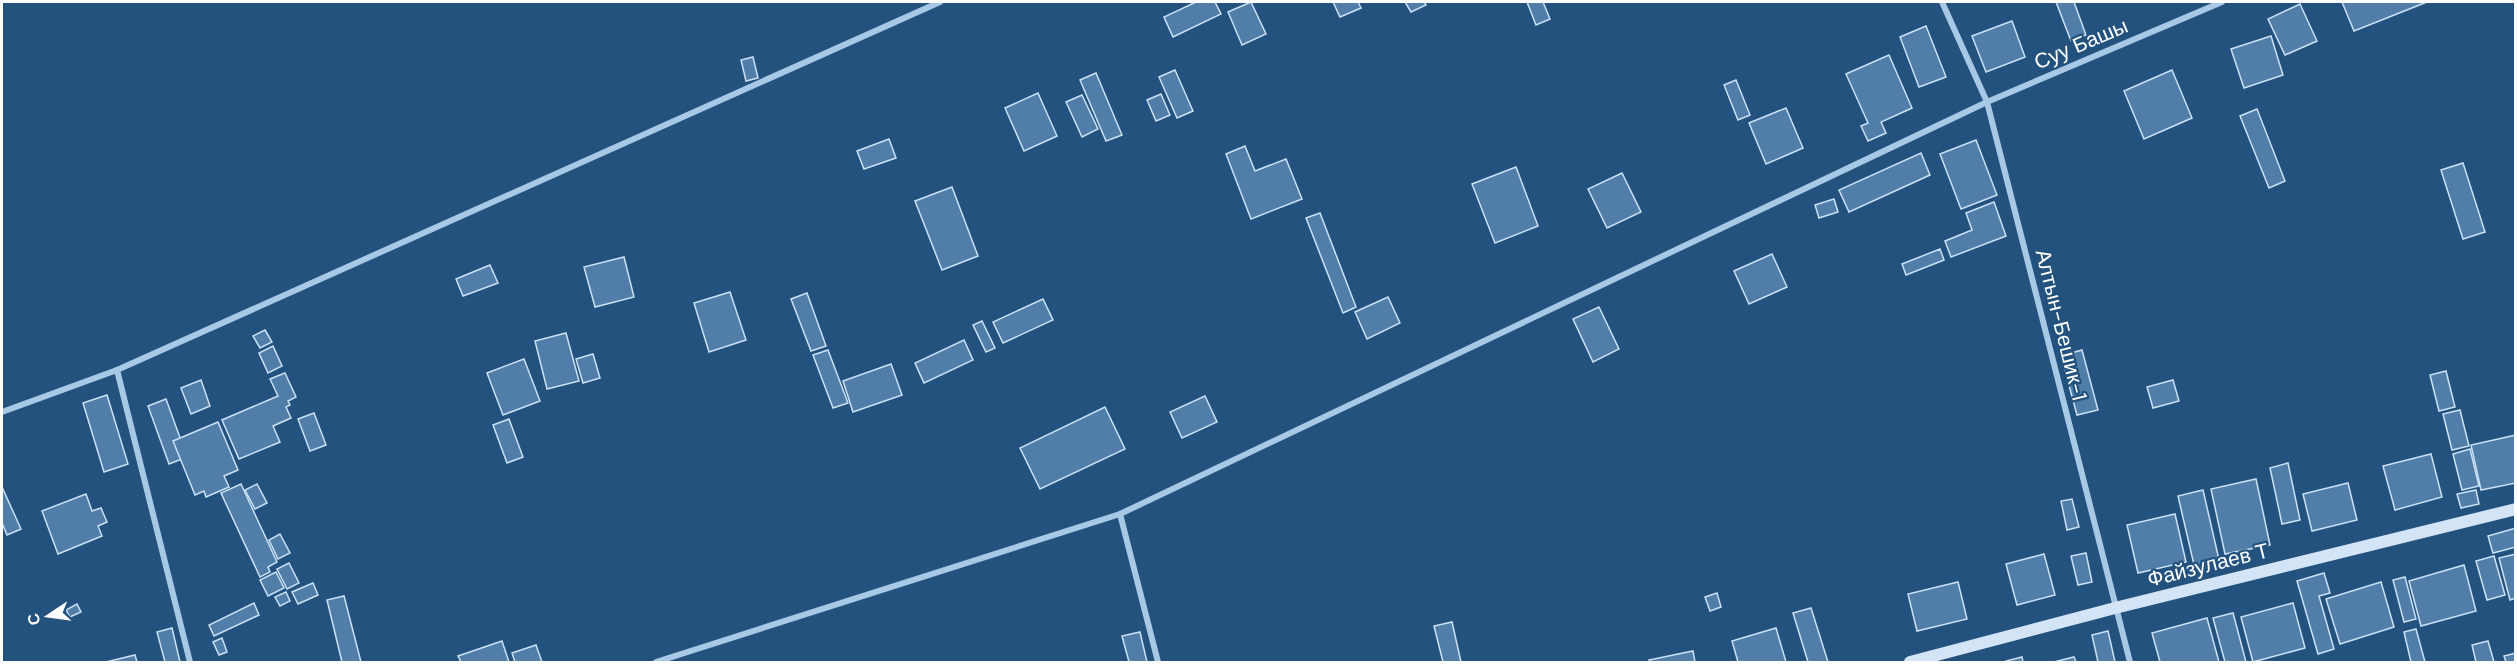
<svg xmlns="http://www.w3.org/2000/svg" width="2517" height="664" viewBox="0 0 2517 664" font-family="'DM Sans',sans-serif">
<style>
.building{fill:#507ea9;stroke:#cbe1f5;stroke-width:1.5}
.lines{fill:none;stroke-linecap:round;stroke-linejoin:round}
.street{stroke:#a8c9e6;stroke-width:6}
.secondary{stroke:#d2e4f5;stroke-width:12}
.labels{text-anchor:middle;stroke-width:4.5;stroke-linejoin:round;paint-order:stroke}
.street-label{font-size:21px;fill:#fff;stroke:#23527e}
</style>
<rect width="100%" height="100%" fill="#23527e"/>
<g class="building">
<path d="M1196,2H1215L1221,14L1173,37L1164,17Z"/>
<path d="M1251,2L1266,34L1242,45L1228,12Z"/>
<path d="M1333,2H1358L1361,8L1340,17Z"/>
<path d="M1405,2H1424L1426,5L1411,12Z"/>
<path d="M1527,2H1543L1550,19L1536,25Z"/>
<path d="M2056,2H2074L2086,35L2071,41Z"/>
<path d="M2342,2H2427L2354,31Z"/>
<path d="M2300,4L2317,41L2285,55L2268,19Z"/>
<path d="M2012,21L2025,57L1986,72L1972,36Z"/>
<path d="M1926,26L1946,77L1919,87L1900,37Z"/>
<path d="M2271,36L2283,75L2244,88L2231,49Z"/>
<path d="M1889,55L1912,108L1881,122L1886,133L1868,141L1861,126L1868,123L1846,74Z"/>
<path d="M753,57L758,78L746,81L741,60Z"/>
<path d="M1175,70L1193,111L1177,118L1159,77Z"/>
<path d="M2172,70L2192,118L2144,139L2124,91Z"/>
<path d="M1096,73L1122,135L1106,141L1080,80Z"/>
<path d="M1736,80L1750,115L1738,120L1724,85Z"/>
<path d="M1038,93L1057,136L1024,151L1005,108Z"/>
<path d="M1161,94L1170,115L1156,121L1147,100Z"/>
<path d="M1082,95L1098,129L1082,137L1066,102Z"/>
<path d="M1786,108L1803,148L1766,164L1749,123Z"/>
<path d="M2257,109L2285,181L2269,188L2240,116Z"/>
<path d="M889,139L896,158L864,169L857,151Z"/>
<path d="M1976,140L1997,195L1961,209L1940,154Z"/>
<path d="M1245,146L1255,171L1286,159L1302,199L1251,219L1226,154Z"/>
<path d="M1921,153L1930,175L1849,212L1839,190Z"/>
<path d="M2463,163L2485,232L2463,239L2441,170Z"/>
<path d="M1516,167L1538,226L1495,243L1472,184Z"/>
<path d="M1622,173L1641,212L1607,228L1588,189Z"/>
<path d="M952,187L978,256L942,270L915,201Z"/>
<path d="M1834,199L1838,212L1819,218L1815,205Z"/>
<path d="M1994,202L2006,236L1951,257L1945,241L1972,230L1966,213Z"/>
<path d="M1320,213L1356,307L1343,313L1306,218Z"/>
<path d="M1940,249L1944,260L1906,275L1902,264Z"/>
<path d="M1772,254L1787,287L1749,304L1734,271Z"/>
<path d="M624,257L634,297L595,307L584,267Z"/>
<path d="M490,265L498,283L463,296L456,279Z"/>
<path d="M730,292L746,340L709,352L694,303Z"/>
<path d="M807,293L826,346L811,351L791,299Z"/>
<path d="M1388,297L1400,323L1367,339L1355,312Z"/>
<path d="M1043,299L1053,320L1003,343L993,322Z"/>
<path d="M1599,307L1619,349L1593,362L1573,319Z"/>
<path d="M982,321L995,348L986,352L973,325Z"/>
<path d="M265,330L272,342L260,348L253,336Z"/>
<path d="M566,333L579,381L547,389L535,341Z"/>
<path d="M964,340L973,360L924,383L915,363Z"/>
<path d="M273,346L282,366L268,373L259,353Z"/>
<path d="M828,350L848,403L833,408L813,355Z"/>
<path d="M2082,350L2098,410L2077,415L2061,356Z"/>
<path d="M593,354L600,378L583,383L576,359Z"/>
<path d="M524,359L540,401L503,415L487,373Z"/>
<path d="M891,364L902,395L853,412L843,381Z"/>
<path d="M2446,371L2455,407L2439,411L2430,375Z"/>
<path d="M285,373L296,397L288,401L290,405L286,407L291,418L273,426L280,442L239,459L222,420L278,396L270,379Z"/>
<path d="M201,380L210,406L191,414L181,388Z"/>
<path d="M2173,380L2179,401L2153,408L2147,387Z"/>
<path d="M107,395L128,464L104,472L83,403Z"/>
<path d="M1205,396L1217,422L1182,438L1170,412Z"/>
<path d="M166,399L187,457L169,464L148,406Z"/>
<path d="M1105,407L1125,449L1040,489L1020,448Z"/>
<path d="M2460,410L2469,446L2452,450L2443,414Z"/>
<path d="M314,413L326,445L310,451L298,419Z"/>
<path d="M509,419L523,457L507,463L493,425Z"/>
<path d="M218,422L238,470L224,476L229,487L206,497L204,491L195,495L173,441Z"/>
<path d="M2516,435V483L2481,490L2471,445Z"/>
<path d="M2470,449L2479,486L2462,490L2453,454Z"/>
<path d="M2431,454L2442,497L2395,510L2383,466Z"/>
<path d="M2288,463L2300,520L2282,524L2270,468Z"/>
<path d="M2256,479L2270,545L2225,554L2211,489Z"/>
<path d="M2348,483L2357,520L2312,531L2303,494Z"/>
<path d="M241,484L277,562L268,567L270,572L260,577L221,493Z"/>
<path d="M257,484L267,503L255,509L245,490Z"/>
<path d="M2,487L21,529L7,535L2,523Z"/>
<path d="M2203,490L2220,564L2195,569L2178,496Z"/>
<path d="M2476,490L2479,504L2461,508L2457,494Z"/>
<path d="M86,494L92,511L101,508L107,522L98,526L102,536L58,554L42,511Z"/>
<path d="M2072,499L2079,527L2067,530L2061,501Z"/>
<path d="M2175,514L2186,562L2138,573L2127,525Z"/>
<path d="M2516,528V547L2493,553L2488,536Z"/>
<path d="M280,534L290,553L278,559L269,540Z"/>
<path d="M2086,553L2092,582L2078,585L2071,556Z"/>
<path d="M2044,554L2055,595L2017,605L2006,564Z"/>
<path d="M2516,554V598L2510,600L2499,558Z"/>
<path d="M2494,556L2505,595L2487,600L2476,561Z"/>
<path d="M289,563L299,583L287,589L277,569Z"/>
<path d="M2464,565L2476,611L2421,626L2409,581Z"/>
<path d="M276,572L284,588L268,596L260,580Z"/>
<path d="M2324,573L2330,593L2319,596L2334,649L2318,654L2297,581Z"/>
<path d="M2405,577L2416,619L2404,622L2393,580Z"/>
<path d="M1958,582L1967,619L1917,631L1908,594Z"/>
<path d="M2381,582L2394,627L2340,644L2326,599Z"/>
<path d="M313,583L318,595L298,604L292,592Z"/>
<path d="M286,592L290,601L280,606L275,597Z"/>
<path d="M1717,593L1721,607L1710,611L1705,597Z"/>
<path d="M344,596L361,662H342L327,600Z"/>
<path d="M254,603L259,615L214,636L209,625Z"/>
<path d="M2293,603L2305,648L2253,662L2241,617Z"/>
<path d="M77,604L81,612L70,617L66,610Z"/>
<path d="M1811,608L1828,662H1808L1793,613Z"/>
<path d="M2233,613L2246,662H2225L2213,618Z"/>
<path d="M2207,618L2219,662H2160L2152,633Z"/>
<path d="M1452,622L1461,662H1443L1434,626Z"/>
<path d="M172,628L180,662H165L157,632Z"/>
<path d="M1776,628L1786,662H1738L1732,641Z"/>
<path d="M2416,629L2425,662H2411L2404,632Z"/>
<path d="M2108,631L2115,662H2098L2092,635Z"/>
<path d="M1140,632L1147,662H1129L1122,636Z"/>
<path d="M222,638L227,652L219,655L213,642Z"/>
<path d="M502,641L509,662H461L458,656Z"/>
<path d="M2488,641L2494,662H2476L2472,645Z"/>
<path d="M536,645L542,662H515L512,653Z"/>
<path d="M1693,651L1695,662H1650L1649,660Z"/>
<path d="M2516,653V662H2506L2504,656Z"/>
<path d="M135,655L137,662H106Z"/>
<path d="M2022,657L2023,662H2006V661Z"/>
<path d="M2074,657L2076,662H2054Z"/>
</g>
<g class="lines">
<g class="street">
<path d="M1942,2L1987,102L2130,662"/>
<path d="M117,370L190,662"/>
<path d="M2,412L117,370L940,2"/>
<path d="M656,662L1120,514"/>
<path d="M1158,662L1120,514L1987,102L2222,2"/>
</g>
<path class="secondary" d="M1910,662L2115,608L2516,509"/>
</g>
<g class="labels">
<g class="street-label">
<text transform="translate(2081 44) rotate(-23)" y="7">Суу Башы</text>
<text transform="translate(2061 325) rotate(76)" y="7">Алтын-Бешик-1</text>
<text transform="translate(2208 565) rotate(-14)" y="7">Файзулаев Т</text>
</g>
</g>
<rect width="2517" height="664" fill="none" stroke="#ffffff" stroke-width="6"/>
<g transform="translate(48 616) rotate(257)" stroke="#23527e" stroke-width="4.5" paint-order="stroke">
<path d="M0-4.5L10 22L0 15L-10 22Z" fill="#ffffff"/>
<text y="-9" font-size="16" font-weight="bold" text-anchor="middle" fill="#ffffff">С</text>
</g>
</svg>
